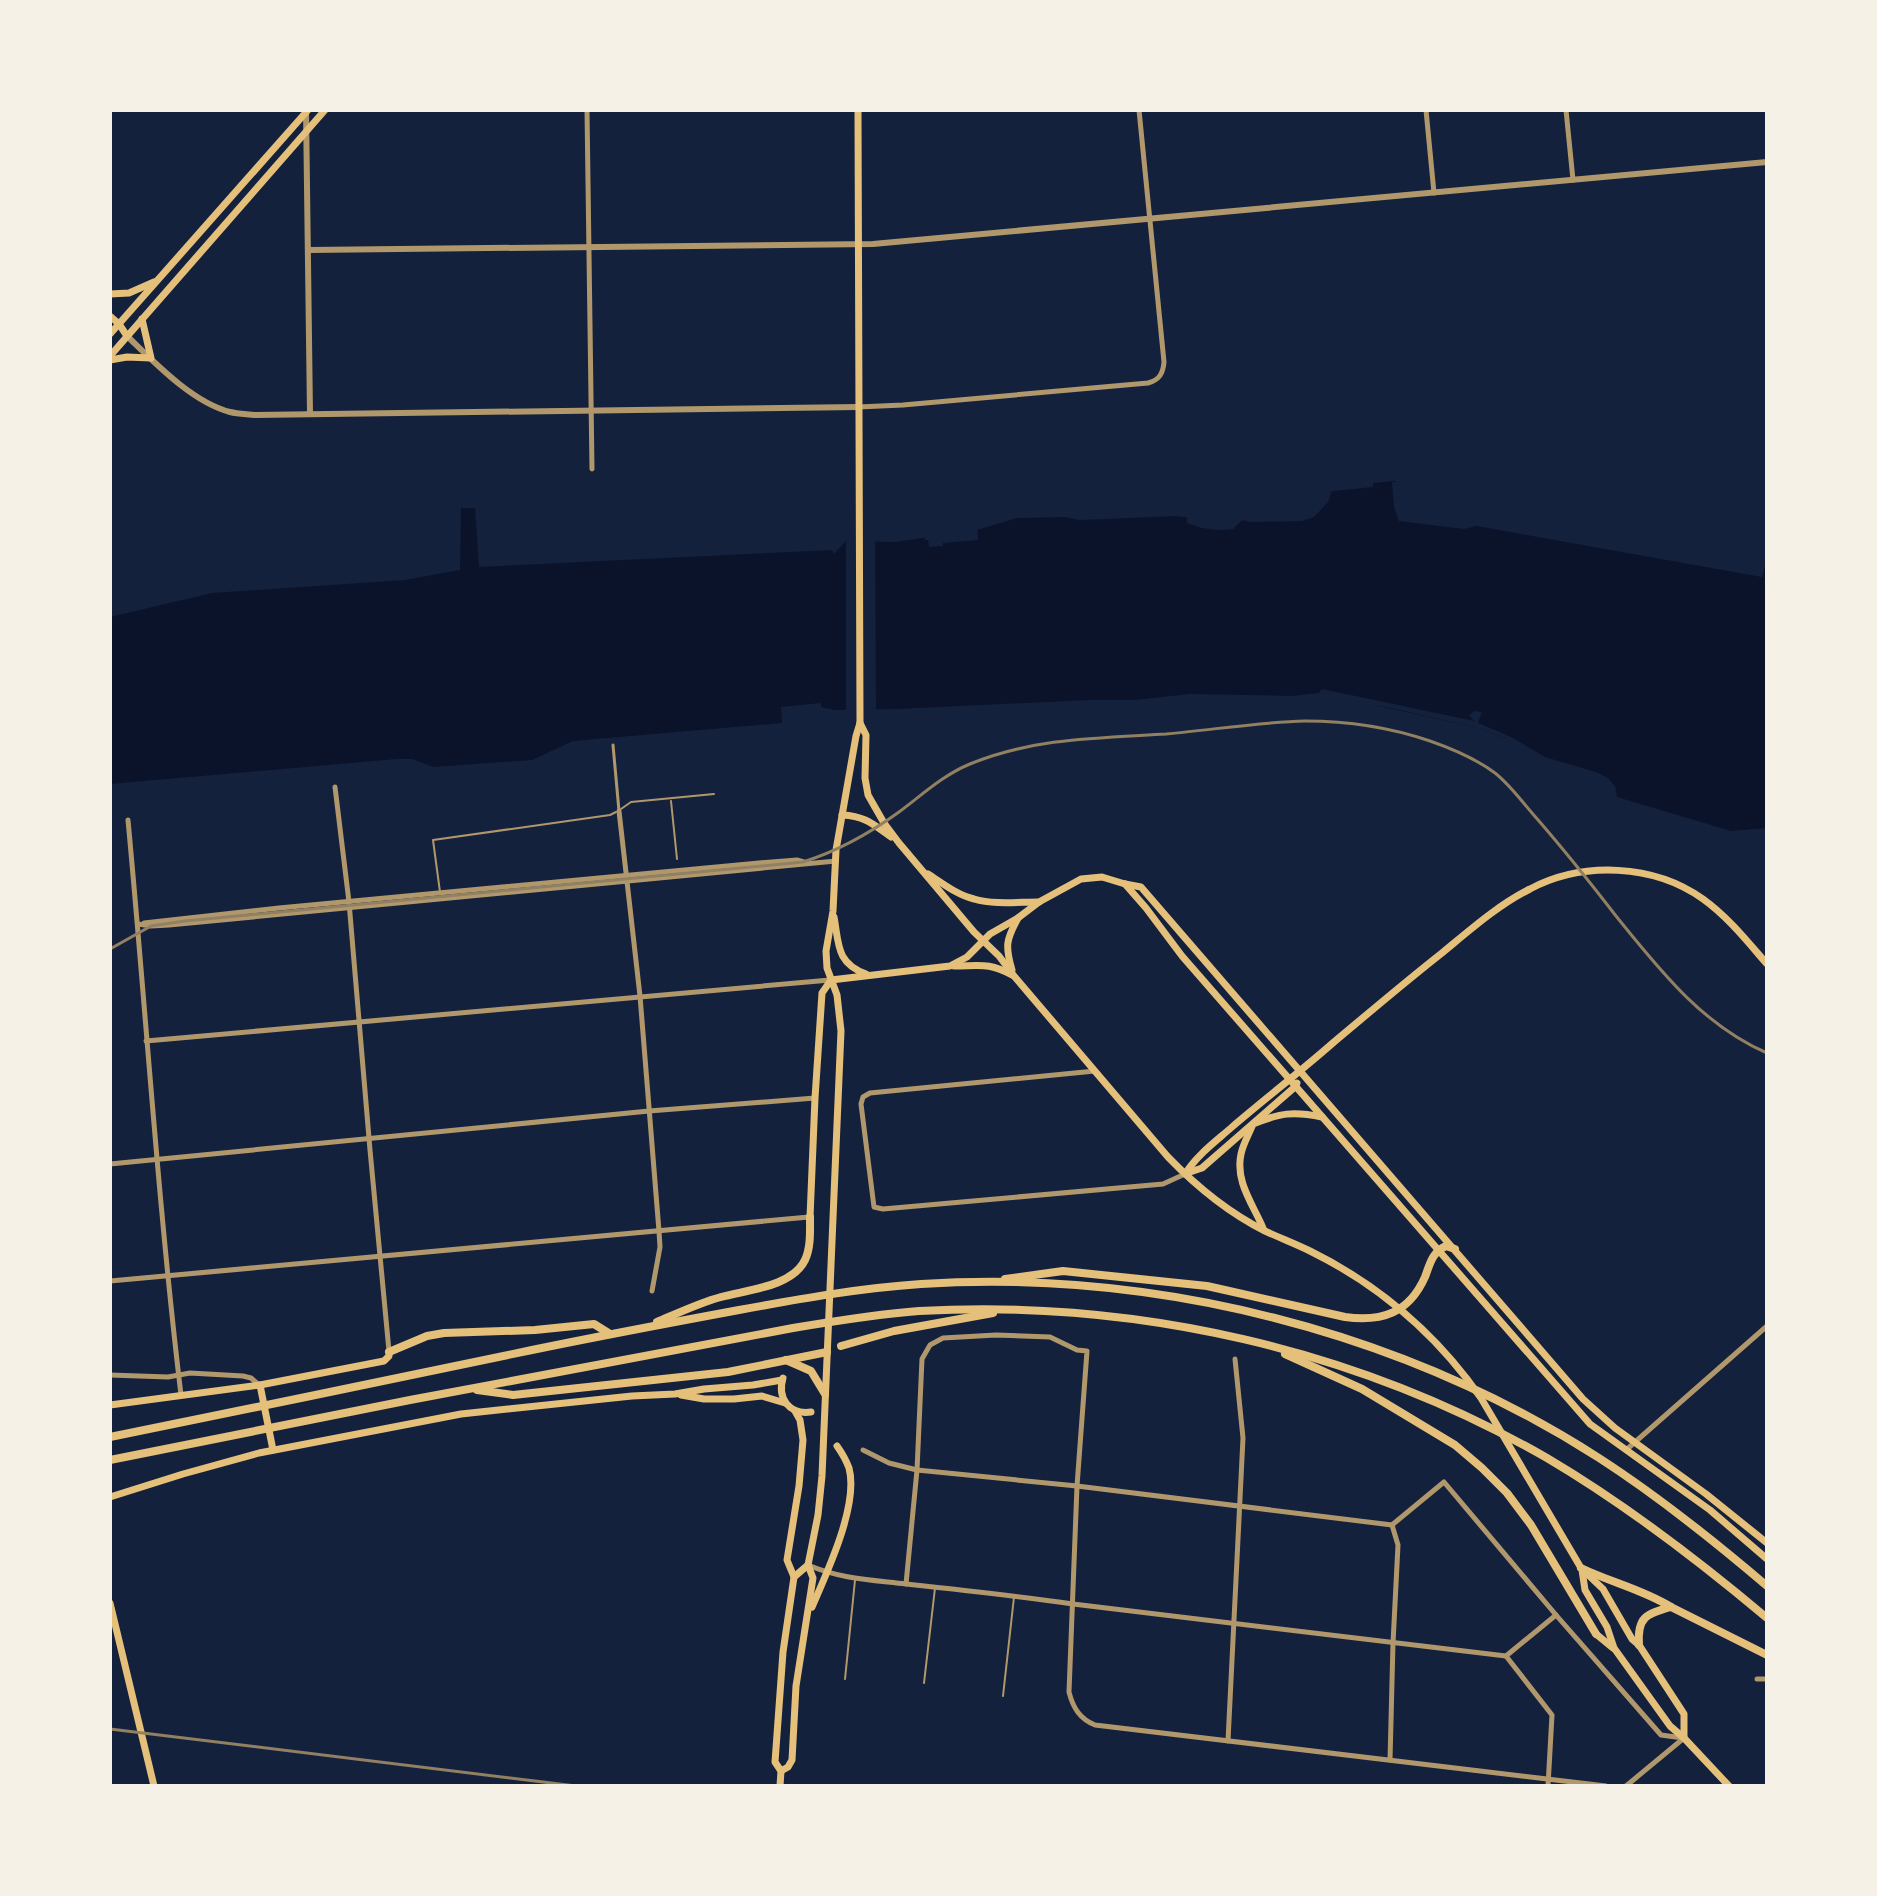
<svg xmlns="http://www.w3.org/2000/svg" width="1877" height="1896" viewBox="0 0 1877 1896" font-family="Karla,sans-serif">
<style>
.water{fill:#0b132b}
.pier{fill:#14213d}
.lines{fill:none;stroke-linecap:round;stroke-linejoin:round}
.service{stroke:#b1986c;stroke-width:2}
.pedestrian{stroke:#b1986c;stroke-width:3}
.minor{stroke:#b1986c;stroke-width:5}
.tertiary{stroke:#b1986c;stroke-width:6}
.secondary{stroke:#e5c07b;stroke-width:7}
.motorway{stroke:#e5c07b;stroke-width:8}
.rail{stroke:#918062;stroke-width:3}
</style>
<rect width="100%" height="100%" fill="#14213d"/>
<path class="water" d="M1395,481L1400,515L1476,521V525L1477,526L1762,577L1767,558V834L1729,836L1624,809L1603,782L1548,765L1506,738L1475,727L1319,693L1292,696L1190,694L1135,700H1090L897,709L835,710L821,707V703L781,707L782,723L573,741L532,760L433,767L412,759H397L110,784V617L212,593L404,580L460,570L461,508H475L479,567L832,550L834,554L846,541L895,542L977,530L1017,518L1065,517L1080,520L1176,516L1191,518L1324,501L1323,492L1373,487V483Z"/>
<g class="pier">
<path d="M1392,482H1397L1402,511L1407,512H1436L1476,516V526L1464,529L1399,521L1394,507Z"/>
<path d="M1332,491L1328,502L1314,517L1302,521L1251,522L1242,520L1233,529L1218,530L1202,528L1187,523V515L1234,506L1320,498V495L1323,492Z"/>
<path d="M977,526L978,540L943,543V546L929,547L928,540H925L924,534Z"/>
<path d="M846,537L875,538L876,713H846Z"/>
<path d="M1322,689L1474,721L1469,715L1475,711L1482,712L1478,723L1511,737L1545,757L1596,772L1608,778L1615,786L1617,797L1731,831L1767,828V838L1728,840L1622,813L1609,804L1602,786L1575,775L1560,770L1546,769L1525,756L1506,738L1475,727L1391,708L1319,696L1317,695Z"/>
</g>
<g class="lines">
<g class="service">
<path d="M671,801L677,859"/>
<path d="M621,809L631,802L714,794"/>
<path d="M440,892L433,840L610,815L616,812"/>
<path d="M845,1679L855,1580"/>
<path d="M924,1683L935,1588"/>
<path d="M1003,1696L1014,1597"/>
</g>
<path class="pedestrian" d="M613,745L619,811"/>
<g class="minor">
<path d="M587,110L592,469"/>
<path d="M1426,110L1434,193"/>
<path d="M1566,110L1573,180"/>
<path d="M858,407L903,405L1148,383C1159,380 1163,374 1164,362L1139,110"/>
<path d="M335,787L349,902L370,1150L389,1351"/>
<path d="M619,811L640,996L659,1231L660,1247L652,1291"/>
<path d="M128,820C146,1012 158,1204 181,1395"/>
<path d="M144,923L279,908L759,863L797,860L807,863"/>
<path d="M138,924L151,926L169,925L836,861"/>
<path d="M146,1041L830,980"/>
<path d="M1095,1071L870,1093L863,1097L861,1104L874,1207L883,1209L1163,1184L1185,1174"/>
<path d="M110,1164L649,1111L815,1098"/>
<path d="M110,1281L809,1217"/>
<path d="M110,1375L168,1377L190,1373L243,1376L251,1378L259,1385"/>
<path d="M863,1450L889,1463L917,1470L1077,1486L1392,1525L1444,1482L1556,1615L1661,1735L1683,1738"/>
<path d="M1626,1450L1767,1326"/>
<path d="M808,1565C840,1579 873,1580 906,1584C962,1590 1018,1596 1073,1604L1506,1656L1556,1615"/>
<path d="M906,1584L917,1470L922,1359L930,1345L943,1338L996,1335L1050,1337L1077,1350L1087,1351L1077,1486L1069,1692C1073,1708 1080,1719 1095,1725L1606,1786"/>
<path d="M1506,1656L1552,1715L1548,1786"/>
<path d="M1757,1679H1767"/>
<path d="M1228,1741L1243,1438L1235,1359"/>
<path d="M1390,1760L1393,1643L1398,1545L1392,1525"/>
<path d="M1626,1786L1684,1738"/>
</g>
<g class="tertiary">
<path d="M306,110L310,414"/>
<path d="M309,250L873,244L1767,162"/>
<path d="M127,336C155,363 192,402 230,412C238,414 247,414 255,415L858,407"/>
</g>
<g class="secondary">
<path d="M110,294L129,293L154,282"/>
<path d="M110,316L119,324L127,336"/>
<path d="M110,334L308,110"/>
<path d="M110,356L325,110"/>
<path d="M110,360L127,357L151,358L142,319"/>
<path d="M860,723L866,735L865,778L868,795L884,823L899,843L974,932L999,956L1014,976L1168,1157C1196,1186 1229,1213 1265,1231C1280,1238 1296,1244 1310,1251C1379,1285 1437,1335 1481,1398L1581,1568L1603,1589L1632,1639L1639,1645L1684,1714V1738"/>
<path d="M842,815C865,816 873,824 891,837"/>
<path d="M928,874C942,883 957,895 974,899C994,905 1018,902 1039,902"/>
<path d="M1125,884L1146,908L1182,956L1590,1424L1710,1510L1767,1559"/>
<path d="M834,917C839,944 836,963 866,974"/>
<path d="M954,966C979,966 989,962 1012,975"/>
<path d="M1012,970C1005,946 1006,940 1018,918"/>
<path d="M831,980L950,966L967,957L990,934L1018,918L1039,902L1081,879L1102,877L1125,884L1141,887L1583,1399L1615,1428L1706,1494L1767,1543"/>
<path d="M1187,1173L1202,1168L1296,1086L1297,1083"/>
<path d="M1185,1174C1197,1155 1215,1142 1232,1127C1266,1098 1301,1071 1334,1042C1370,1012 1405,982 1442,953C1470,930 1498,905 1530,889C1583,861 1654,864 1703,899C1728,917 1747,941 1767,964"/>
<path d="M810,1217L815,1098L822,993L831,980"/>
<path d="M1263,1228C1253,1204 1235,1182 1241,1154C1243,1144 1249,1134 1253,1124C1280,1113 1293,1111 1322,1117"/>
<path d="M783,1378C777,1398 789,1415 811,1412"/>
<path d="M260,1385L273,1450"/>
<path d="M681,1395L704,1399H734L762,1396L785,1403"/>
<path d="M110,1405L260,1385L384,1361L389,1356V1352"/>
<path d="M110,1497L183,1474L259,1453L461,1414L632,1396L675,1394L704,1389L753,1385L782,1380"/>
<path d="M1582,1570L1585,1590L1607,1627L1614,1648L1670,1726L1684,1738L1729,1786"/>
<path d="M794,1577L787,1560L799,1486L803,1440L800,1420L795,1411"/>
<path d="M110,1603L154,1786"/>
<path d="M812,1607C827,1572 859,1505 849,1468C846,1460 842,1453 837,1446"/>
<path d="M1596,1634L1613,1648"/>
<path d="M781,1771L788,1767L792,1760L796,1686L813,1578L808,1565L818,1515L822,1476L841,1031L837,995L827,968L826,951L833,911L836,850L856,736L860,723L858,110"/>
<path d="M780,1786L781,1771L775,1762L783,1652L794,1577L808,1565"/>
</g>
<g class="motorway">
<path d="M1005,1279L1063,1271L1207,1286L1345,1317C1382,1322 1409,1313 1425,1277C1430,1264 1432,1252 1446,1246L1455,1249"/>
<path d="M657,1322C678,1313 699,1303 721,1297C746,1290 792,1287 805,1260C811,1247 810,1231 810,1217"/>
<path d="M841,1346L894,1331L993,1313"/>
<path d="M389,1352L427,1336L444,1333L535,1330L594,1324L610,1334"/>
<path d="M1285,1354L1362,1389L1455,1445L1482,1468L1507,1493L1531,1525L1596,1634"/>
<path d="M786,1360L811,1371L825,1394"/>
<path d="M477,1390L513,1395L728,1372L827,1352"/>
<path d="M110,1437C251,1408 391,1380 532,1350C600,1336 669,1323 739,1310C799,1299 860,1288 921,1284C1156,1269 1401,1331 1599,1458C1658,1496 1713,1540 1767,1586"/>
<path d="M110,1460L410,1400L793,1328C835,1321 877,1314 919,1311C1137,1299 1357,1349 1547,1458C1625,1504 1698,1560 1767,1618"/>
<path d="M1581,1568C1610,1582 1644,1590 1671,1607L1767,1655"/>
<path d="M1639,1645C1637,1617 1646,1614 1671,1607"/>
</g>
<g class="rail">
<path d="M110,949L151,926L185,921L803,862C838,851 870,833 899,812C922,795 943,775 970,764C1033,738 1098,738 1166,734C1212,730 1259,722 1305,721C1348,721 1389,727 1430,741C1453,749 1475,758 1495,773C1509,784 1520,799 1532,813C1561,846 1589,881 1616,916C1659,969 1702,1025 1767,1053"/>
<path d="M110,1729L576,1786"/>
</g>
</g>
<rect width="1877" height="1896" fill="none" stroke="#f6f1e7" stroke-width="224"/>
</svg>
